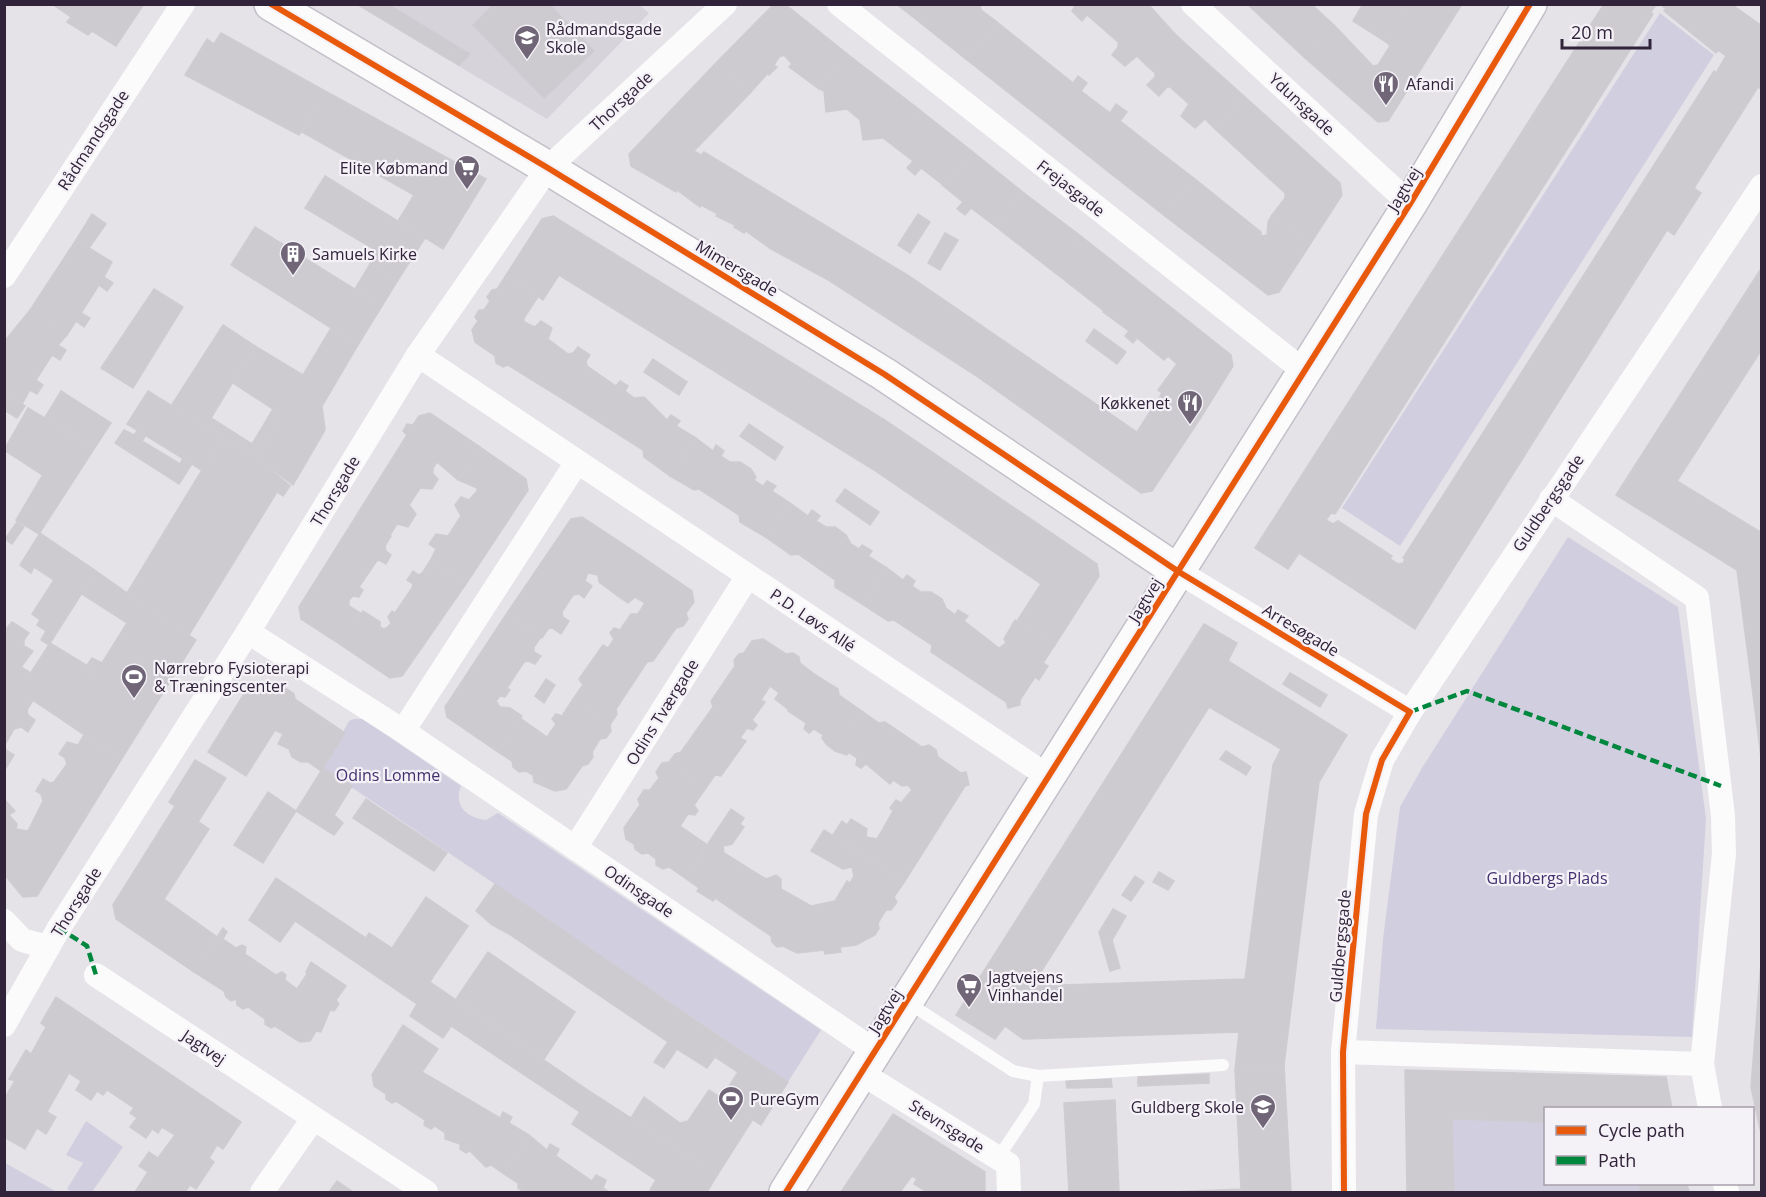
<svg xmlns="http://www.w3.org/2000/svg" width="1766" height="1197" viewBox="0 0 1766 1197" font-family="'Open Sans',sans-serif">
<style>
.built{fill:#d7d3db}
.green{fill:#d1cee0}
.building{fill:#cdcad0;stroke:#ceccd1;stroke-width:1.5;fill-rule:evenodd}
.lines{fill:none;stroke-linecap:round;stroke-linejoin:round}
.secondary-casing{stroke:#c3bfc8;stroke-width:36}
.lane{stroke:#fbfbfc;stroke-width:12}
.street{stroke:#fbfbfc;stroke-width:24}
.secondary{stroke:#fbfbfc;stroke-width:33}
.quiet{stroke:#00873e;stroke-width:4.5;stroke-dasharray:9 4.5;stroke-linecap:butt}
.cycleway-casing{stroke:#f4f1f7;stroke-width:10}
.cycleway{stroke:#e8590c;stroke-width:6}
.labels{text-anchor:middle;stroke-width:4.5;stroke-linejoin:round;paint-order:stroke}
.poi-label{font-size:16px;fill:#31233a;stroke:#f4f1f7;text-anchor:start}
.street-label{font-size:16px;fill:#31233a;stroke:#f4f1f7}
.park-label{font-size:16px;fill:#41306d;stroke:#f4f1f7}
</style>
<rect width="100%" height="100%" fill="#e5e3e8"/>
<path class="built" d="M638,4L649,13L547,119L357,5Z"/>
<g class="green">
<path d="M1660,13L1714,55L1400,546L1342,508Z"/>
<path d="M1568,537L1678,607L1706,819L1692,1037L1376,1029L1383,939L1400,807L1422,768Z"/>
<path d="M354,719H363L461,786C453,806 467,818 486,820L498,813L821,1030L788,1082L323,768L349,721Z"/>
<path d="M1452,1119L1545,1122L1546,1184H1639L1641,1192H1454Z"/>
<path d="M86,1121L123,1147L92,1192H72L67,1189L83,1163L66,1155Z"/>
<path d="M5,1163L57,1192H5Z"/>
</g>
<g class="building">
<path d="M52,4H144L116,46L92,31L88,35L67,22L71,17Z"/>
<path d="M357,4H388L453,44L445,57Z"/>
<path d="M494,4H549L594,51L544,98L473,25Z"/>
<path d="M774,4L786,5L846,53L819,89L789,67L792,64L784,55L779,57L774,65L777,67L769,75L768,73L751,92L714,65Z"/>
<path d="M896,4H921L912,16Z"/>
<path d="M921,4H980L981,10L997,22L967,60L912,16Z"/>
<path d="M1076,4H1136L1109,34L1087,15L1082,21L1072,11Z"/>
<path d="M1136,4H1148L1175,34L1146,65L1137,56L1125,66L1112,55L1118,47V42L1109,34Z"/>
<path d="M1247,4H1311L1334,25L1305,58Z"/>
<path d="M1363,4H1411L1386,42L1353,21Z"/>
<path d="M1411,4H1462L1419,72L1386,42Z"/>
<path d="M1604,4H1731L1762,26V89L1758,87L1694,188L1701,193L1674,235L1667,230L1415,629L1299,553L1288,569L1255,548ZM1661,5L1666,9L1664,11L1716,53L1718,50L1726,56L1716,73L1714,71L1403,558L1405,559L1403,563L1398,564L1390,559L1392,556L1338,521L1333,524L1326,520L1331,513L1335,514L1653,14L1651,12L1655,6Z"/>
<path d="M997,22L1058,71L1028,108L967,60Z"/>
<path d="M1334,25L1373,66L1378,65L1390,46L1419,72L1388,121L1378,122L1305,58Z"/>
<path d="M221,33L327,92L299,135L185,75L207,39L214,44Z"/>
<path d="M1175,34L1208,64L1180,96L1170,87H1167L1159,96L1147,85L1155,77V73L1146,65Z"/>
<path d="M453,44L470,54L459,65L445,57Z"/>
<path d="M846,53L921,111L895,147L883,138L863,140L860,120L847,109L826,112L824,91L819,89Z"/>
<path d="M1208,64L1244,96L1215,129L1205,119L1195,128L1181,116L1189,104L1180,96Z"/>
<path d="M714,65L751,92L694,151L701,155L704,152L909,276L1137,432L1162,393L1200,419L1152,491L1141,493L975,375L830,281L771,249L746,231L744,233L734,227L735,225L716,216L718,214L701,205L700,207L677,190L676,192L631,166L629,154Z"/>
<path d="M1058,71L1073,83L1078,76L1087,83L1081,91L1110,113L1116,104L1127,112L1120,121L1134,132L1105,169L1028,108Z"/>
<path d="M327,92L486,179L443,249L398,221L414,195L302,132Z"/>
<path d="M1244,96L1340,183L1342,195L1311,243L1272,215L1285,198V193L1215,129Z"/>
<path d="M921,111L973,152L942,184L921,168L915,175L907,168L913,161L895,147Z"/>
<path d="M1134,132L1195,179L1165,216L1105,169Z"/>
<path d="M973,152L1024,193L995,226L971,208L965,215L957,209L963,202L942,185Z"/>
<path d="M325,176L425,238L398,280L370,264L377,251L305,208Z"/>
<path d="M1195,179L1261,232V236L1267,235L1268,222L1272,215L1311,243L1279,292L1268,295L1165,216Z"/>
<path d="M1024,193L1082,237L1054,272L995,226Z"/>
<path d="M92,214L106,224L89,248L76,240Z"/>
<path d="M918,214L930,222L910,253L898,245Z"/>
<path d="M553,216L880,417L879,419L882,418L1097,564L1099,576L1055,645L1017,621L1041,584L874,470L559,275L543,300L506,275L542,219Z"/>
<path d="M255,227L382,306L358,345L231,265Z"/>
<path d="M945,233L958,240L940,270L928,263Z"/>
<path d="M1082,237L1134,278L1104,311L1054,272Z"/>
<path d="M76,240L112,262L104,277L113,283L107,291L99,285L81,313L90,318L84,327L76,321L67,335L30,310Z"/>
<path d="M370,264L398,280L382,306L355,289Z"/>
<path d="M1762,267V349L1677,481L1762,533V765L1737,570L1616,495Z"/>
<path d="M506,275L538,297L524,318V322L535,327L541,321L552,328L548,339L568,354L573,353L578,347L590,355L586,361L587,366L597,373L574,406L508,365L503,367L496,363L495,356L475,342L472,330L478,321L475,317L479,310H484L490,301L487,297L492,290L497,289Z"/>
<path d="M1134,278L1231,355L1233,366L1200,419L1158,390L1177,364L1168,356L1164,360L1137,338L1133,343L1125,336L1129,331L1103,312Z"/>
<path d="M154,289L183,307L133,388L101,368Z"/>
<path d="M30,310L67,335L58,345L66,350L60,360L52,355L36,380L43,385L37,394L30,390L22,404L4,392V342Z"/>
<path d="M223,325L255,346L211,418L252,444L273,409L282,415L256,457L171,406Z"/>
<path d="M331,328L358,345L322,406L325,430L293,485L256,457L282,415L233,383L255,346L303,375Z"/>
<path d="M1094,329L1126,352L1117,364L1086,341Z"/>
<path d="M653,359L687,382L679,395L644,372Z"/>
<path d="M597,373L616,386L620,381L628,386L625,391L634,398L644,397L667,420L671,415L680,421L676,426L696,438L670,476L644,457L643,450L574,406Z"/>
<path d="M61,391L111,423L94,449L44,419Z"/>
<path d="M148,391L222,437L203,471L127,424Z"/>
<path d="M4,392L25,406L17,418L4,410Z"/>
<path d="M28,408L68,432L44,476L4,450Z"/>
<path d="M430,413L480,447L458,480L437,462L433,468V474L438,479L432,489L420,488L409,505L416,514L408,527L397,524L390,535L358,513L407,435L403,431L407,424L413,425L419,416Z"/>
<path d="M749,424L783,447L775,460L740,436Z"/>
<path d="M124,430L134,435L138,430L146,435L142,441L180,464L183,458L192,464L179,484L115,443Z"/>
<path d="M68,432L94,449L39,534L16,520Z"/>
<path d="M222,437L256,457L290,486L283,496L277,492L189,635L127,593Z"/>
<path d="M696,438L713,451L716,445L724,451L721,456L730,462H740L751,469L756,477L754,480L763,486L767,481L776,486L772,491L790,503L767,538L740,522L739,515L699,489L694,490L670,476Z"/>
<path d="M480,447L526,479L528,490L466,584L430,561L436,549L429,544L436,534L448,536L461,516L455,505L461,497L469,500L477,491V488L458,480Z"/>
<path d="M845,489L879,512L870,525L836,501Z"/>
<path d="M790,503L808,516L812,510L820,516L816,521L826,527H835L846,535L851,544L859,549L862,545L872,551L868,556L887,568L862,604L835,587V580L798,554L791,555L767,538Z"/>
<path d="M358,513L391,536L385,546L386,551L391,555L386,564L379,560L376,562L359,587L363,590L359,597L353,596L349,600V606L362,614L341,645L301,619L299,607Z"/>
<path d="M582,517L641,556L615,594L599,582L598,575L588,573L585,581L592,586L584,598L579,594L573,595L562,612L563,617L569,621L561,634L552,628L548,629L542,638L507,613L571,519Z"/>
<path d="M17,522L24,527L12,544L5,539Z"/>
<path d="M40,533L96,571L49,645L41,640L46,631L37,625L40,620L32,614L54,580L34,567L31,573L20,565Z"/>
<path d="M641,556L692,591L694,602L686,613L688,619L683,626L676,628L653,661L647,662L616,709L617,714L610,725L573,699L583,685L579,679L603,645L608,648L614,639L610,633L614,628L620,630L631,614H638L645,603L635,597L628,603L615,594Z"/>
<path d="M430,561L466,584L402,676L390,678L341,645L363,611L380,622V627L384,629L388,627L391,623L388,617L392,611L395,613L412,588L413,584L407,580L413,571L419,575L423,572Z"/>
<path d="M887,568L903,580L907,575L915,581L912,586L921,592H931L942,599L946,608L955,615L958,610L968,616L964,621L999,648L1006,643L1004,639L1015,620L1055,645L1043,663L1048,666L1039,680L1035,677L1020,700V705L1008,708L1006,702L931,652L932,645L894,620L888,621L862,604Z"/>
<path d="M96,571L140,602L127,623L82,594Z"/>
<path d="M140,602L196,640L121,760L64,721L96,671L87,665L92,658L102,663Z"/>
<path d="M507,613L541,637L534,647V652L541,656L535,664L528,661L524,662L507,688L510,690L505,697L500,696L496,701L500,707L510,708L522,716L498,752L447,717L445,707Z"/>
<path d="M12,622L29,633L24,640V646L33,651L21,667L31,673L19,691L33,700L27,710L28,715L35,720L28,732L21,727L14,729L5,745L6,750L14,755L6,768L4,767V631Z"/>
<path d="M1204,624L1237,643L1228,661L1347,735L1319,782L1284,1065L1235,1070L1239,1032L1023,1039L1005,1026L995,1039L956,1015ZM1209,707L1281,749L1273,765L1245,979L1032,986Z"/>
<path d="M763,639L786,654L793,653L799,657L800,663L814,674L789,710L775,699L779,693L770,686L761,700L765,702L752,720L757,725L753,730L747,728L740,738L746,741L721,776L715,775L706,788L669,762L675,754L681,752L713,707L711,701L735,666L734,660L739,654L744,653L752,641Z"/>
<path d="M50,643L96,671L64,721L19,691Z"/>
<path d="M1290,673L1327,695L1320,707L1283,684Z"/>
<path d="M814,674L838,689L839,695L863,712L835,751L827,745L822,738L823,735L814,729L809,733L804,729L806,723L788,711Z"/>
<path d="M546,679L555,685L544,703L535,696Z"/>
<path d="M273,687L274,689H287L294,694L295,699L345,733L321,771L308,762H301L292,757L289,749L278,744L283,734L275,730L246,776L208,752L244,694Z"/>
<path d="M573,699L610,725L611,731L606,738L600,739L592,752L593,757L588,764L582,766L566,789L555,791L534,782L533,775L526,771L519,772L513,767L512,761L498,752L520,718L547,737L556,724L552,719L556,714L562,716Z"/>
<path d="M863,712L879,723L885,722L922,747L929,745L936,750L938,757L961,773L966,772L969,785L965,786L905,881L833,835L842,821L847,825L851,819L867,829L866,837L877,839L893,811L890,808L896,800L901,803L912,790L908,785L902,786L893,780L890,784L866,764L861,768L856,765L857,758L848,752L847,755L835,751Z"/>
<path d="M84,735L121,760L37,896L23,897L4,874V799L15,811L9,815L17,824L16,829L28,831L43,801L41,794L36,791L43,779L50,783L54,782L67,764L65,758L59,754L67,742L78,745Z"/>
<path d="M1226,751L1251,767L1246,775L1220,759Z"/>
<path d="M195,760L226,778L198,822L169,802Z"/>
<path d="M669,762L706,788L694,805L698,811L695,815L688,814L680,826L706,844L685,878L669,867L663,869L656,865V859L648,853L642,854L635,849L634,844L626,839L624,828L640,805L638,799L644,790H650L659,778L656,772L662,763Z"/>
<path d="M323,768L352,786L334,815L343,823L334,835L296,811Z"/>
<path d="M268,792L296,811L263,863L234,845Z"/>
<path d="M366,799L447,853L434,871L353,818Z"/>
<path d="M175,806L209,829L164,899L217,937L194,972L116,919L113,905Z"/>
<path d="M731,809L744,818L740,824L744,827L732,844L723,846L724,853L766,879L776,875L781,879V889L811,906L835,901L847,881L850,883L854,876L852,867L843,869L811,851L824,830L905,881L894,897L897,902L891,910H886L878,923L879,928L875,935L856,945L840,947L841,952L825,954L824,950L797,953L783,946L777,947L772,942L771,936L715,898L713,901L697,891L699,888L685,878Z"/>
<path d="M1159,872L1174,881L1168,890L1153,882Z"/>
<path d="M1135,876L1144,882L1131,901L1122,895Z"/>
<path d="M276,878L366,938L369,933L392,948L433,977L430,982L592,1093L580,1112L451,1026L443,1038L410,1016L417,1004L295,921L280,942L249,920Z"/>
<path d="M495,884L726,1041L707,1068L677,1049L664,1068L654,1062L668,1042L509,934L492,925L476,911Z"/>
<path d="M426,897L468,926L433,977L392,948Z"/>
<path d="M1113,909L1126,916L1112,940L1102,943L1099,932Z"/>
<path d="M223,928L227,932L223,939L236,948L242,945L246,947L245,954L276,975L282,972L286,975L285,980L297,989L307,974L306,972L311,962L346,986L336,1000L339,1004L334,1011L330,1010L321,1032L316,1031L310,1041L300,1042L275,1026L271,1028L265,1024V1019L248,1007L243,1009L237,1005L236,999L231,1001L226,997L224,991L194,972Z"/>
<path d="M1112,940L1120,968L1110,971L1102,943Z"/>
<path d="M1762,949V1138L1751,1087Z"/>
<path d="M488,952L575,1012L544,1059L456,999Z"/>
<path d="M56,997L241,1122L223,1149L217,1145L209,1158L214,1162L196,1189L190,1185L185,1192H135L148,1172L139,1166L149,1152L158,1158L175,1135L162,1127L158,1133L152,1129L146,1138L130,1127L137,1118L130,1113L134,1108L107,1090L103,1095L97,1091L91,1100L76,1090L81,1081L69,1073L47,1112L56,1117L46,1134L37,1128L25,1149L4,1137V1099L15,1081L9,1079L26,1050L31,1054L46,1027L41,1023Z"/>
<path d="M403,1025L438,1049L422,1072L500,1118L503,1112L512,1117L509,1123L529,1135L504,1174L491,1165L486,1167L470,1151L466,1153L460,1149V1144L445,1139V1133L435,1126L431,1129L424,1125L425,1120L396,1101L392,1103L386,1099V1094L374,1086L372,1075Z"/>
<path d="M726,1041L788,1082L761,1125L721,1099L738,1072L715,1057Z"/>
<path d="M1284,1065L1291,1192H1171L1241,1189L1235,1070Z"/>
<path d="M1405,1070L1666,1077L1672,1108H1546V1122L1452,1119L1454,1192H1407Z"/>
<path d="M1209,1074V1083L1138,1086V1077Z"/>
<path d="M1111,1079L1112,1087L1067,1088L1066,1081Z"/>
<path d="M709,1090L753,1119L718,1174L631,1118L644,1097L680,1123L688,1121Z"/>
<path d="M592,1093L718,1174L707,1192H654L650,1190L656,1180L572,1124Z"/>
<path d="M1115,1100L1119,1192H1069L1064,1103Z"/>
<path d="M893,1114L985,1172V1192H927L914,1184L917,1179L912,1176L900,1192H841Z"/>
<path d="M529,1135L547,1150L550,1144L559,1149L556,1156L592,1181L596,1175L606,1180L603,1188L609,1192H524L518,1188V1183L504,1174Z"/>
<path d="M337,1181L353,1192H329Z"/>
<path d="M1639,1184H1687L1689,1192H1641Z"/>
</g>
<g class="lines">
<defs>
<g id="secondary">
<path d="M271,4L548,168L884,374L1179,572"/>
<path d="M786,1192L1410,204L1530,4"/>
</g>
</defs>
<use href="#secondary" class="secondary-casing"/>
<g class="lane">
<path d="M907,1002L1013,1071L1038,1076L1223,1065"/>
<path d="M998,1158L1034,1104L1038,1076"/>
</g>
<g class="street">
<path d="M839,4L1304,371"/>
<path d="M1193,4L1410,204"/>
<path d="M4,276L183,4"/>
<path d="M418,355L1049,777"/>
<path d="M1551,499L1697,598L1723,816L1724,854L1702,1064L1710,1108"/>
<path d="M1179,572L1410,712"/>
<path d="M248,632L403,731L875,1051"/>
<path d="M403,731L577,462"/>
<path d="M575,848L748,576"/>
<path d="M4,921L22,940L47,947"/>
<path d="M96,975L426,1192"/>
<path d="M4,1025L59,928L248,632L418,355L548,168L725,4"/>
<path d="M1343,1052L1702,1064"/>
<path d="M861,1073L1008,1164L1009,1192"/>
<path d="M1725,1184L1727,1192"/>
<path d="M262,1192L313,1119"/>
<path d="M1344,1192L1343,1052L1366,814L1382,760L1410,712L1762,186"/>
</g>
<use href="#secondary" class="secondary"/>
<g class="quiet">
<path d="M1410,712L1467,691L1721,786"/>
<path d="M59,928L87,946L96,975"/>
</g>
<defs>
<g id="cycleway">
<path d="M271,4L548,168L884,374L1179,572L1410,712L1382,760L1366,814L1343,1052L1344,1192"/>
<path d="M786,1192L1410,204L1530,4"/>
</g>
</defs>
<use href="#cycleway" class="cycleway-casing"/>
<use href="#cycleway" class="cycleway"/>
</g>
<defs>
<symbol id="school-pin" viewBox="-11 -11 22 30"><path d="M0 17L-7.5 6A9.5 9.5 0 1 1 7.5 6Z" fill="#706677" stroke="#f4f1f7"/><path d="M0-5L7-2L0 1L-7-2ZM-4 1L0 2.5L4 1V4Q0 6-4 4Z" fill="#fff"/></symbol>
<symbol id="restaurant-pin" viewBox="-11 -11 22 30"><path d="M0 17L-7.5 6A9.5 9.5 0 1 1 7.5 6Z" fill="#706677" stroke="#f4f1f7"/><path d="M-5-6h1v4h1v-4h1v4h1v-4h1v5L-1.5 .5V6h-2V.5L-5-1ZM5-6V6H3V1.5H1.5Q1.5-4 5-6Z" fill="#fff"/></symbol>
<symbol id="supermarket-pin" viewBox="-11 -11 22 30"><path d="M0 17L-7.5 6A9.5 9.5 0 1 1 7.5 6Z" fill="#706677" stroke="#f4f1f7"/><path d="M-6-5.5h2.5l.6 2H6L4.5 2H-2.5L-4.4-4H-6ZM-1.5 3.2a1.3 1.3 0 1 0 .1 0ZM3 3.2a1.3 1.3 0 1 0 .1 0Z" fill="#fff"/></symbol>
<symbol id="building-pin" viewBox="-11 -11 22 30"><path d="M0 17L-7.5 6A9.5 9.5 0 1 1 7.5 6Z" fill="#706677" stroke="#f4f1f7"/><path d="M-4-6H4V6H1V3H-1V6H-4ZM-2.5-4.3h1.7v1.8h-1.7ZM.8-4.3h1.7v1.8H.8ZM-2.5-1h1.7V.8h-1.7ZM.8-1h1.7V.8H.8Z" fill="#fff"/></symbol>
<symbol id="stadium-pin" viewBox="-11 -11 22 30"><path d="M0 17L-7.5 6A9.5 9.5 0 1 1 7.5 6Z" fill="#706677" stroke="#f4f1f7"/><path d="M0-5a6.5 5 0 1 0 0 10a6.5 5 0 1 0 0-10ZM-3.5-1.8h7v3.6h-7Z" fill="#fff"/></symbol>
</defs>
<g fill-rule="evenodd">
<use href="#school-pin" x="512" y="23" width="30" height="40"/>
<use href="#restaurant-pin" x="1371" y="69" width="30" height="40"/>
<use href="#supermarket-pin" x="452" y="153" width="30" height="40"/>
<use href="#building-pin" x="278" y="239" width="30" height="40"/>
<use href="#restaurant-pin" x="1175" y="388" width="30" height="40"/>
<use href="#stadium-pin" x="119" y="662" width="30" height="40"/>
<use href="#supermarket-pin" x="954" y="971" width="30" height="40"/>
<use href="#stadium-pin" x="716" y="1084" width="30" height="40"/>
<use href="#school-pin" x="1248" y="1092" width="30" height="40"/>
</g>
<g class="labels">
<g class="poi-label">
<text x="546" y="35">Rådmandsgade<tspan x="546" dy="18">Skole</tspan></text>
<text x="1406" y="90">Afandi</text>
<text x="448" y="174" text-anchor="end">Elite Købmand</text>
<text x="312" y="260">Samuels Kirke</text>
<text x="1170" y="409" text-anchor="end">Køkkenet</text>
<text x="154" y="674">Nørrebro Fysioterapi<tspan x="154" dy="18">&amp; Træningscenter</tspan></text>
<text x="988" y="983">Jagtvejens<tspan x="988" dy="18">Vinhandel</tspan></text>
<text x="750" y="1105">PureGym</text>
<text x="1244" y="1113" text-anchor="end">Guldberg Skole</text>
</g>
<g class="street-label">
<text transform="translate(621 101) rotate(-43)" y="6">Thorsgade</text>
<text transform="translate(1302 104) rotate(43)" y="6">Ydunsgade</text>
<text transform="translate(93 140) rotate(-57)" y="6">Rådmandsgade</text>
<text transform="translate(1071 188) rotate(38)" y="6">Frejasgade</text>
<text transform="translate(1404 189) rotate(-58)" y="6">Jagtvej</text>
<text transform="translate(737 268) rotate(31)" y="6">Mimersgade</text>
<text transform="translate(335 491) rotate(-59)" y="6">Thorsgade</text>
<text transform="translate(1548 503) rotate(-56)" y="6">Guldbergsgade</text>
<text transform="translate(1145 600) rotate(-58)" y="6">Jagtvej</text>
<text transform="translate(813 620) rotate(34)" y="6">P.D. Løvs Allé</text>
<text transform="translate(1301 630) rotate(31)" y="6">Arresøgade</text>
<text transform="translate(662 712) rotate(-58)" y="6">Odins Tværgade</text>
<text transform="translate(639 891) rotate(34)" y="6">Odinsgade</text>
<text transform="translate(76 902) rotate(-58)" y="6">Thorsgade</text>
<text transform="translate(1340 946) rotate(-85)" y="6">Guldbergsgade</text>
<text transform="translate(885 1011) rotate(-58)" y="6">Jagtvej</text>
<text transform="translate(204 1047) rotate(34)" y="6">Jagtvej</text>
<text transform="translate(947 1126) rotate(32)" y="6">Stevnsgade</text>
</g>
<g class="park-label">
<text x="388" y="781">Odins Lomme</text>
<text x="1547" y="884">Guldbergs Plads</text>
</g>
</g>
<rect width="1766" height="1197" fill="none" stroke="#31233a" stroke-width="12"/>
<rect x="1544" y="1107" width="210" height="78" fill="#f4f1f7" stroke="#a69fab" stroke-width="1.5"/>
<rect x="1556" y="1126" width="30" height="9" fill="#e8590c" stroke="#a69fab" stroke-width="1.5"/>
<text x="1598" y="1137" font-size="18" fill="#31233a">Cycle path</text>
<rect x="1556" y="1156" width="30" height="9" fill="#00873e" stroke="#a69fab" stroke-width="1.5"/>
<text x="1598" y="1167" font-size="18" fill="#31233a">Path</text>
<path d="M1562 39v9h88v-9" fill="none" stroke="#31233a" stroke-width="3"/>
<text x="1571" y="39" font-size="18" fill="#31233a" stroke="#f4f1f7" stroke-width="4.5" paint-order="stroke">20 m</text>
</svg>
